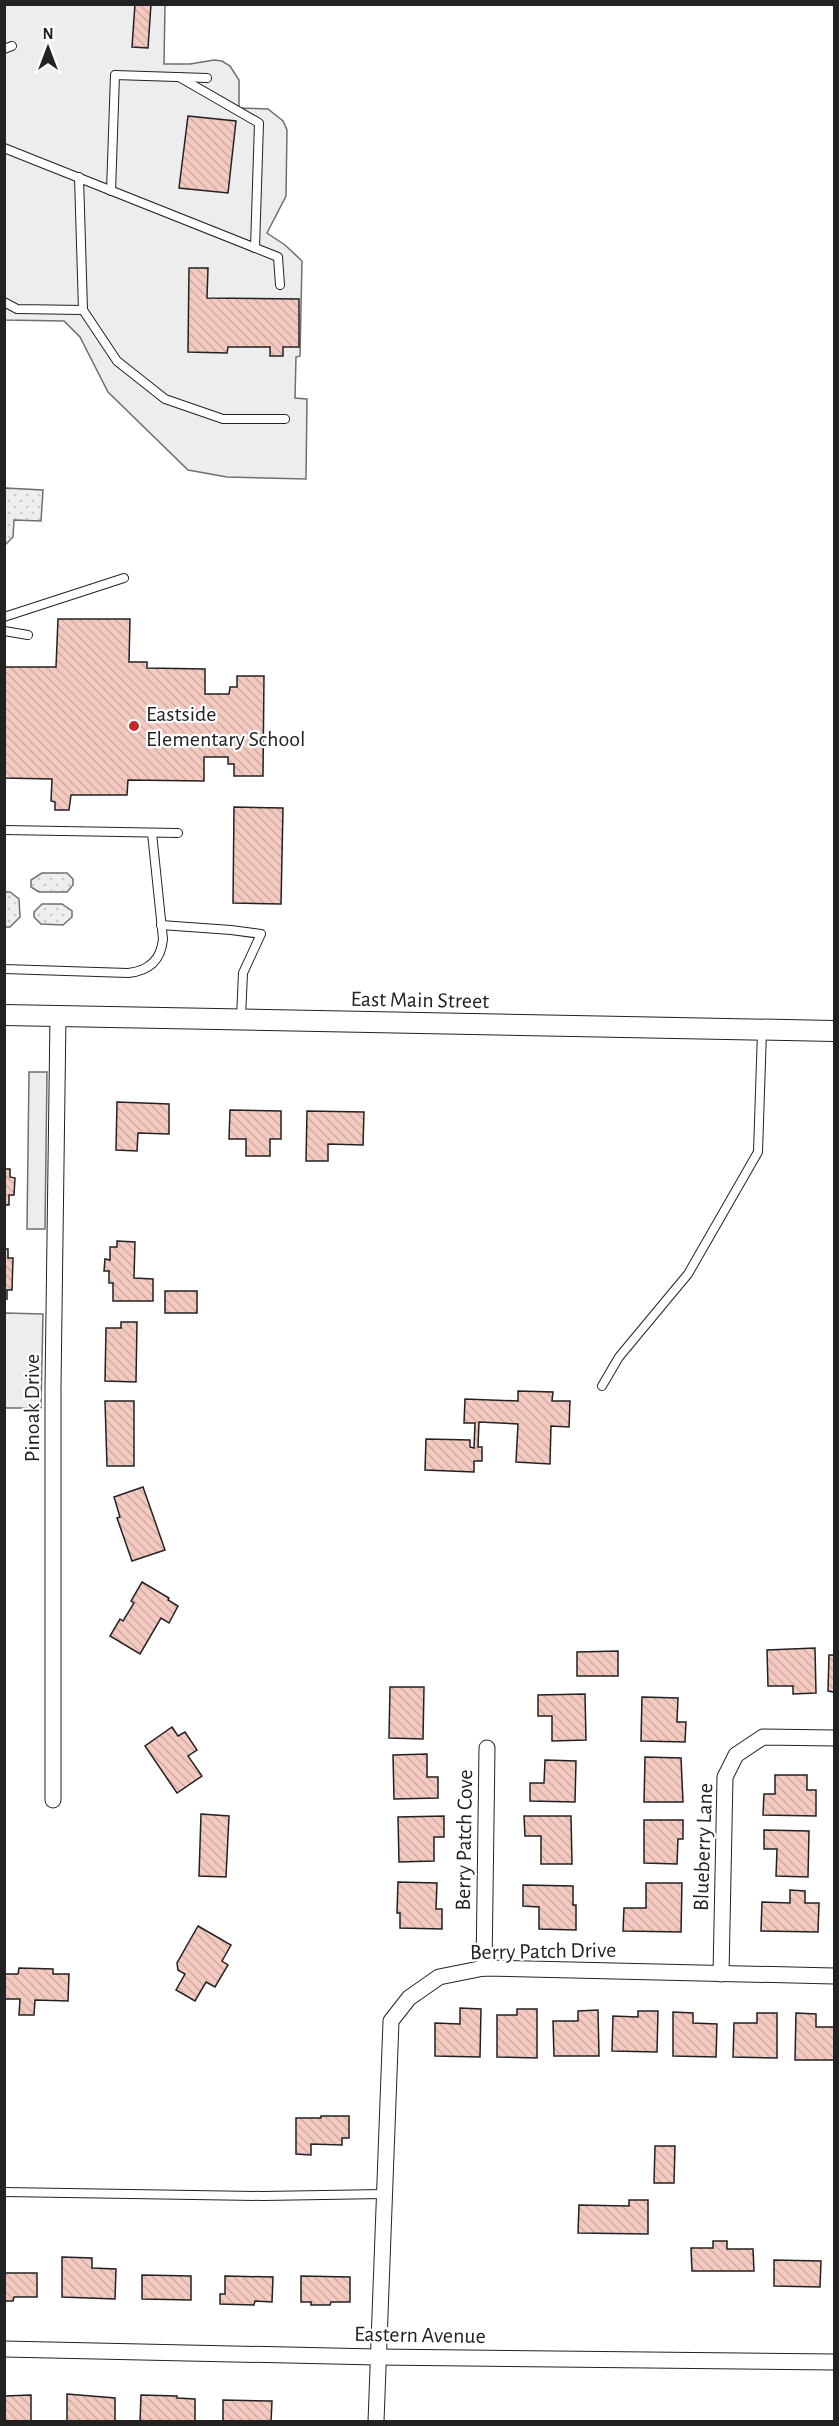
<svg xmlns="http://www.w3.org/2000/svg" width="839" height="2426" viewBox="0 0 839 2426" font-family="'Alegreya Sans',sans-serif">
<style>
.park{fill:url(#park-dots);stroke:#6f6f6f;stroke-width:1.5}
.parking{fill:#ededed;stroke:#6f6f6f;stroke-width:1.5}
.building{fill:url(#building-back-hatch);stroke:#222;stroke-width:1.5}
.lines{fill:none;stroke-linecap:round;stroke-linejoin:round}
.service-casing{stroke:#222;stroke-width:10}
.minor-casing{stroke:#222;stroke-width:17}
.tertiary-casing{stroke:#222;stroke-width:22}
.service{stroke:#fff;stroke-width:8}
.minor{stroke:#fff;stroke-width:15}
.tertiary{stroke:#fff;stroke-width:20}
.poi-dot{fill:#c62828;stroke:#fff;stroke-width:2}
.labels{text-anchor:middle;stroke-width:4.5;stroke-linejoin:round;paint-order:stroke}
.poi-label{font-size:22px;fill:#222;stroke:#fff;text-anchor:start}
.street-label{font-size:22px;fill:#222;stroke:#fff}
</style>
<defs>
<pattern id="park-dots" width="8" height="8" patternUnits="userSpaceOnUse" patternTransform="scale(1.5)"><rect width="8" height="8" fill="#eee"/><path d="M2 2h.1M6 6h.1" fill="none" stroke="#ccc" stroke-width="1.8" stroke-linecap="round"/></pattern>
<pattern id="building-back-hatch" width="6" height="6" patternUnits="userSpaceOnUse" patternTransform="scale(1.5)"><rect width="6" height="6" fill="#f3c9c0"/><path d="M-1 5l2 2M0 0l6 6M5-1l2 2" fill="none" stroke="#d0aca5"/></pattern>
</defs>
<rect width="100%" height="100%" fill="#fff"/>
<g class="park">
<path d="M5,488L43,490L41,521L14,520L13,537L5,545Z"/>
<path d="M42,873H67L73,879V885L67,892H39L31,887V880Z"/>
<path d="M5,892H10L19,899L20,917L10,927H5Z"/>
<path d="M42,904H62L72,911V917L63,925L41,924L34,917V912Z"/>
</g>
<g class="parking">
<path d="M5,5H165L164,64H190L214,60L222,61L230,66L239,80V108L268,109L283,121L287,130L286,196L267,233L285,245L302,261L300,356L296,357L295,398L307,399L306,479L227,477L188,470L108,392L80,337L64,321L5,320Z"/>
<path d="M29,1072H47L45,1229H27Z"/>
<path d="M5,1313L43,1314L41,1408H5Z"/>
</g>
<g class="building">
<path d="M135,4H151L148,48L132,47Z"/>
<path d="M188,116L236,121L228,193L179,188Z"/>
<path d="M189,268H208L207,298L299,299V347H283V356H270V347H228L227,353L188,352Z"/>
<path d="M58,619H130L129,662H147V668L205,669V694H229L230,687H237V676H264L263,776H234V764H228V757H204V781L128,780L127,795H71L69,810H55V802L51,801L52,779L4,778V667H56Z"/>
<path d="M234,807L283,808L281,904L233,903Z"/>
<path d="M117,1102L169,1104V1134L138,1133L137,1151L116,1150Z"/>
<path d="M230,1110L281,1111V1139H270V1156H246V1139H229Z"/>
<path d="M307,1111L364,1112L363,1145L328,1144V1161H306Z"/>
<path d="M4,1169H10V1177L15,1178L14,1195H9V1205H4Z"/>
<path d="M117,1241L135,1242L134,1278L153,1279V1301H113V1283H109V1271H104L105,1259L110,1260V1247H117Z"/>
<path d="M4,1249H8V1258H13L12,1290H7V1299H4Z"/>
<rect x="165" y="1291" width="32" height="22"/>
<path d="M121,1322H137L136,1382L105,1381L106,1328H121Z"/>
<path d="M518,1391L553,1392L552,1401H570L569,1427L551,1426L550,1464L516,1462L518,1424L479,1422L478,1447H482V1461H474V1472L425,1470L426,1439L470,1440V1447L474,1448L475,1423H464L465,1399L518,1401Z"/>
<path d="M105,1401H134V1466H107Z"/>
<path d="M143,1487L165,1550L132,1561L117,1518L120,1517L114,1497Z"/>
<path d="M142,1582L169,1598L168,1600L178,1606L169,1623L161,1618L140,1654L110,1636L120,1619L123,1621L134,1603L131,1601Z"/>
<path d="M815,1648L816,1693L793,1694V1686H768L767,1650Z"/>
<path d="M618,1651V1676H577V1652Z"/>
<path d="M829,1655H834V1692L828,1691Z"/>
<path d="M390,1687H424L423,1739L389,1738Z"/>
<path d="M585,1694L586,1740L552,1741V1716H538V1695Z"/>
<path d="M642,1697L678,1698L677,1722H686L685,1742L641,1741Z"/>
<path d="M172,1727L178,1736L185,1732L197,1750L188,1756L202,1776L177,1793L145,1746Z"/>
<path d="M427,1754V1777H438V1798L394,1799L393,1755Z"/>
<path d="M645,1757L681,1758L683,1802H644Z"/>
<path d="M545,1760L576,1761L575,1802L530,1801V1783H544Z"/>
<path d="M775,1775H807V1790H816V1816L763,1815L764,1794H775Z"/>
<path d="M201,1814L229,1816L226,1877L199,1876Z"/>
<path d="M444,1816V1837H434V1861L399,1862L398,1817Z"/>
<path d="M524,1816H571L572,1864H541V1836H525Z"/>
<path d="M644,1820H683V1839H678L677,1864L644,1863Z"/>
<path d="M764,1830L809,1831L808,1877L776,1876L777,1849H764Z"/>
<path d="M398,1882L437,1883L436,1909H442V1929L400,1928V1913H397Z"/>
<path d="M646,1883H682L681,1932L623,1931L624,1908H646Z"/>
<path d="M523,1885L573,1886V1905H576V1930L539,1929V1907L523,1906Z"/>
<path d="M790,1890L805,1891V1903H819L818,1932L761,1931L762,1902L790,1903Z"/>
<path d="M198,1926L231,1945L222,1961L228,1965L215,1987L206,1982L195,2001L176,1990L185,1974L178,1970L177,1963Z"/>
<path d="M19,1968L53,1969V1974H69L68,2001L35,2000L34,2015H19L20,1999H4V1974H18Z"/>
<path d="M460,2008L481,2009L480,2057L435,2056V2023L460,2024Z"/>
<path d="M517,2009H537V2058L497,2057V2015H517Z"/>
<path d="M598,2010L599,2056H554L553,2021H578V2011Z"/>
<path d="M638,2011H658L657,2052L612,2051L613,2016L638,2017Z"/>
<path d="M673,2012L693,2013V2023L717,2024L716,2057L673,2056Z"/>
<path d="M757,2013H777V2058L733,2057L734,2023H757Z"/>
<path d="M796,2013L816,2014V2027H834V2060H795Z"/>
<path d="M321,2116H349V2138H342V2145L311,2144V2155L296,2154V2118H321Z"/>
<path d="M655,2146H675L674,2183H654Z"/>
<path d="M629,2200H648V2234L578,2233L579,2205L629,2206Z"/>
<path d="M713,2241H727V2249H753L754,2271H692L691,2248H713Z"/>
<path d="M62,2257L92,2258V2268L116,2269L115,2299L62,2297Z"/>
<path d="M774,2260L821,2261L820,2287L774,2286Z"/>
<path d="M4,2273H37V2297H14L13,2301H4Z"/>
<path d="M142,2275L191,2276V2300L142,2299Z"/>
<path d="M225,2276L273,2277L272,2302L255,2301L254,2305L220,2304V2294H225Z"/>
<path d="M301,2276L350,2277V2302H331L330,2305H311V2302H301Z"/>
<path d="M67,2394L115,2398V2422H67Z"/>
<path d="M31,2395V2422H4V2396Z"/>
<path d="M141,2395L177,2396V2398L195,2399V2422H140Z"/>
<path d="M223,2400L272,2401L271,2422H223Z"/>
</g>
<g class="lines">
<defs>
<g id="service">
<path d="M4,49L12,46"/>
<path d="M179,77L259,123L255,248"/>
<path d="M4,148L278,257L280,285"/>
<path d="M79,177L83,310L117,361L165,399L223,419H285"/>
<path d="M111,191L115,75L207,78"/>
<path d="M4,302L17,309L83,310"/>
<path d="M4,617L124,578"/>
<path d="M4,631L28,635"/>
<path d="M4,830L178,833"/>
<path d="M161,925L231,930L261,934L243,973L241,1018"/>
<path d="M4,969L128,973C149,971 161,960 163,939L152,833"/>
<path d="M602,1386L619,1357L688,1274L758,1152L762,1031"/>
<path d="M4,2192L263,2196L384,2194"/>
</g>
<g id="minor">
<path d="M53,1800V1387L58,1016"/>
<path d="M484,1968L487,1748"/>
<path d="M721,1974L725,1777L736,1755L763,1737L834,1738"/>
<path d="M4,2349L377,2357L834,2362"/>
<path d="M376,2422L391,2021L409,1998L439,1977L484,1968L834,1976"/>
</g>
<path id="tertiary" d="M4,1015L834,1031"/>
</defs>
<use href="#service" class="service-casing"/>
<use href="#minor" class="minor-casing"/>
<use href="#tertiary" class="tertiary-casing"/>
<use href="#service" class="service"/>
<use href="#minor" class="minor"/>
<use href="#tertiary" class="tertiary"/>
</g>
<circle class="poi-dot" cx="134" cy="726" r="6"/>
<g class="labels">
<g class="poi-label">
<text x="146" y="721">Eastside<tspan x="146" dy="25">Elementary School</tspan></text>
</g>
<g class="street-label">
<text transform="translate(420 999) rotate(1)" y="8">East Main Street</text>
<text transform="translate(31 1408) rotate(-90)" y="8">Pinoak Drive</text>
<text transform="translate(463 1840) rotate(-89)" y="8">Berry Patch Cove</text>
<text transform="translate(702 1847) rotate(-88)" y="8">Blueberry Lane</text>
<text transform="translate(543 1950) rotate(-1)" y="8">Berry Patch Drive</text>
<text transform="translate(420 2334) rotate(1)" y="8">Eastern Avenue</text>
</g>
</g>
<rect width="839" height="2426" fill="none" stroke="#222222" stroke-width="12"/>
<g transform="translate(48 48)" stroke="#ffffff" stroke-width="4.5" paint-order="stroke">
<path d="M0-4.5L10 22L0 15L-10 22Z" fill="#222222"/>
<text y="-9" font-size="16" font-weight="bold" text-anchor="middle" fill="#222222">N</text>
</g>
</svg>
